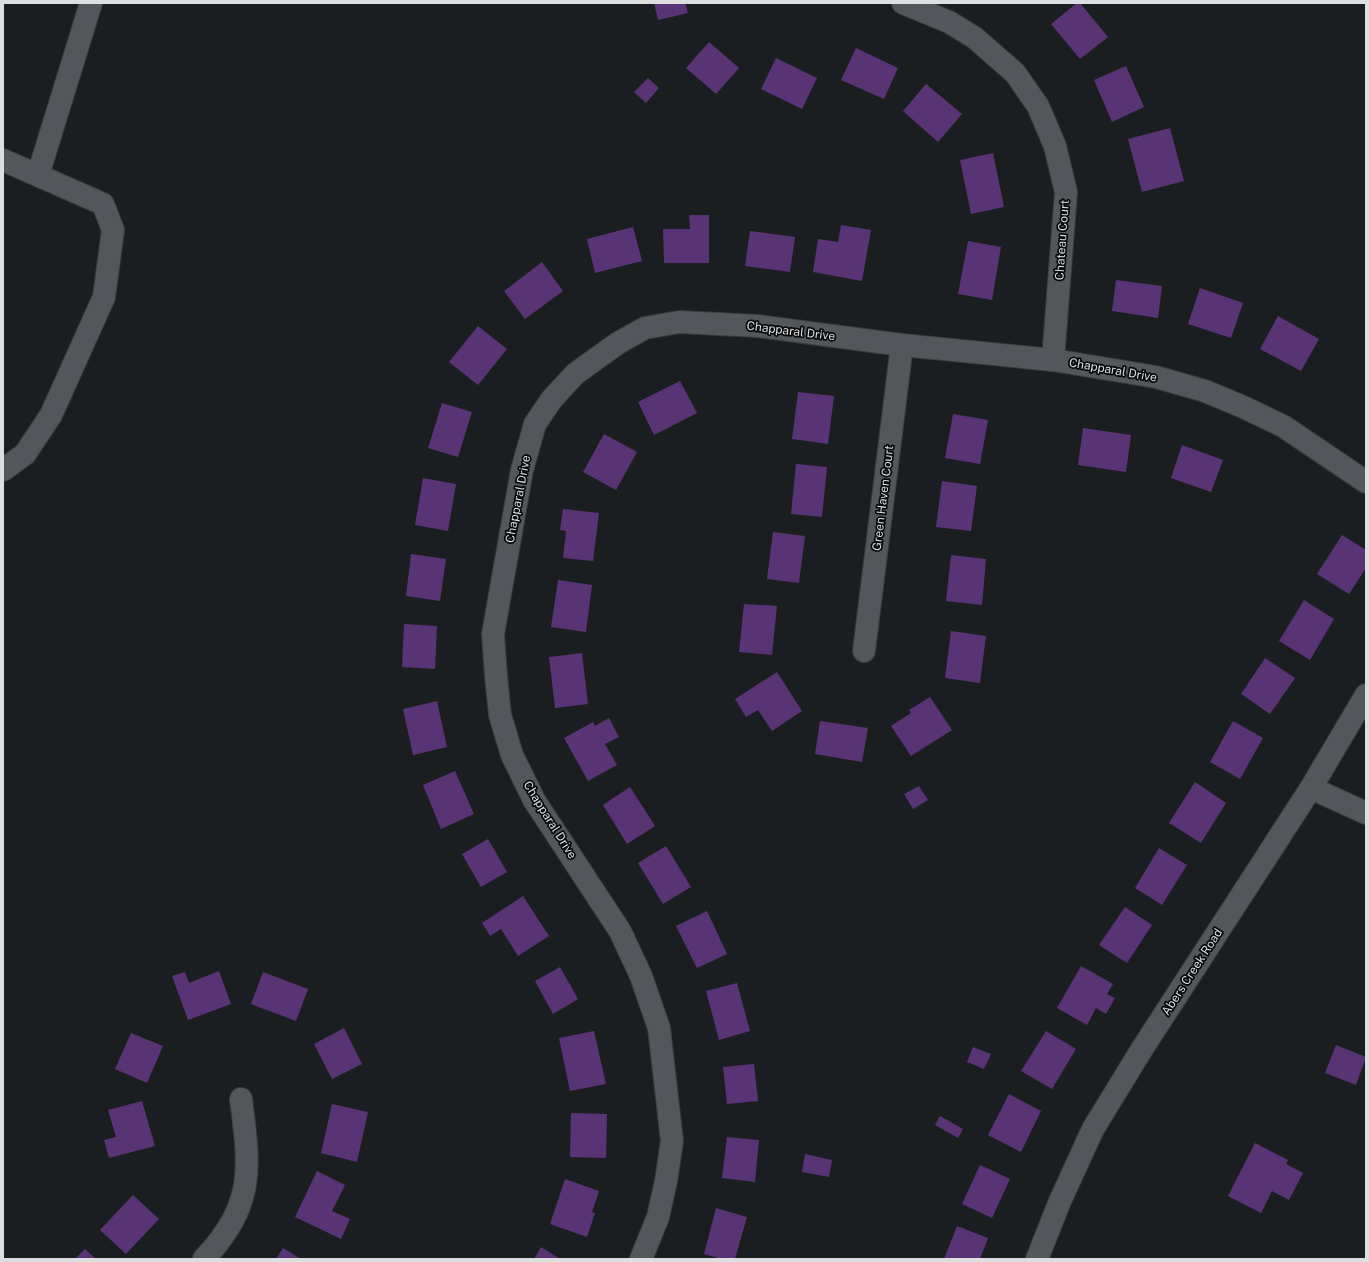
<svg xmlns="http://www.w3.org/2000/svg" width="1369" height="1262" viewBox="0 0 1369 1262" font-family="'Public Sans',sans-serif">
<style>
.building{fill:#593474}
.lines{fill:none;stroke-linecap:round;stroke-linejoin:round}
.minor-casing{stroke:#393b3e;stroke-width:24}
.minor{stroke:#53575b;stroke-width:22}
.labels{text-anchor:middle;stroke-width:3.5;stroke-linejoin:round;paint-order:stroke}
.street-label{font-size:12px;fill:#dcdee0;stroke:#070809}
</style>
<rect width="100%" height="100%" fill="#1b1e21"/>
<g class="building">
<path d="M654,3H685L688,13L658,20Z"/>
<path d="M1077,3H1080L1108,37L1080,59L1051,24Z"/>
<path d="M709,42L739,68L716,94L686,68Z"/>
<path d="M856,48L898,68L884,99L841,80Z"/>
<path d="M776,58L817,78L802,109L761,89Z"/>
<path d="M1126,66L1144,107L1112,122L1094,80Z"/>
<path d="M648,78L659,88L646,103L634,92Z"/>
<path d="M926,84L962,114L938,142L903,111Z"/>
<path d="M1170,128L1184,181L1142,192L1128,139Z"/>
<path d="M993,153L1004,207L971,214L960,160Z"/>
<path d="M689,215H709V263H664L663,229H690Z"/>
<path d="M841,225L871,230L862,281L813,272L818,239L838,242Z"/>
<path d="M633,227L642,261L595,273L587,239Z"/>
<path d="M750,231L795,237L790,272L745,266Z"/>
<path d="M968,241L1001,247L992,300L958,294Z"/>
<path d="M542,262L563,291L525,319L504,291Z"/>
<path d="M1116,280L1162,286L1158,318L1112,311Z"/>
<path d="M1200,288L1243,303L1231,338L1188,324Z"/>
<path d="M1278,316L1319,339L1301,371L1260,349Z"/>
<path d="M478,326L507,349L478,385L449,362Z"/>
<path d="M680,381L697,413L654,435L638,402Z"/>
<path d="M798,392L834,396L828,444L792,439Z"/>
<path d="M442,403L472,412L458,457L428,448Z"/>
<path d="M953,414L988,420L980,464L945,458Z"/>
<path d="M1083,428L1131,435L1126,472L1078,465Z"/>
<path d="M604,434L637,452L616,490L583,472Z"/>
<path d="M1182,445L1223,460L1211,492L1171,478Z"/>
<path d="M796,464L827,467L822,517L791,514Z"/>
<path d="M423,478L456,484L448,531L415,525Z"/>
<path d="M942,481L977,486L971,531L936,527Z"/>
<path d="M563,509L599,513L593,561L563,558L566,531L560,530Z"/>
<path d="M773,532L805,536L799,583L767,579Z"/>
<path d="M1342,535L1366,550V568L1349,594L1317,574Z"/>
<path d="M411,554L446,559L440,601L406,596Z"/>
<path d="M951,555L986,559L982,605L946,601Z"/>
<path d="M558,580L592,585L586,632L551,627Z"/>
<path d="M1304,600L1334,619L1310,660L1279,641Z"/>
<path d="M744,604L777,606L772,655L739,652Z"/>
<path d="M404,624L437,626L435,669L402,667Z"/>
<path d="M951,631L986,636L980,683L945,678Z"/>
<path d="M582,653L588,704L555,708L549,657Z"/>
<path d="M1265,658L1295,678L1270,714L1241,694Z"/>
<path d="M777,672L802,711L772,731L758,710L746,717L735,699Z"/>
<path d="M930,697L952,730L911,756L891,726L911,713L909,710Z"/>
<path d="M437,701L447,747L413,755L403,709Z"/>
<path d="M609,718L619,737L605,744L617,765L588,781L564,738L593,722L595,726Z"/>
<path d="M820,721L868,728L862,762L815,754Z"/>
<path d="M1233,721L1263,738L1240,779L1210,762Z"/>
<path d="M455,771L474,814L441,829L423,785Z"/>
<path d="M1195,782L1226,803L1201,843L1169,823Z"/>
<path d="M919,786L928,800L913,809L904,794Z"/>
<path d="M630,787L655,826L627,844L603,805Z"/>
<path d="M488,839L507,872L481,887L462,854Z"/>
<path d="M666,846L691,887L663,904L638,863Z"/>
<path d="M1159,848L1187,865L1162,905L1135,888Z"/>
<path d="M523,896L549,936L518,956L501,929L490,936L482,923Z"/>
<path d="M1125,907L1152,925L1127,963L1099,945Z"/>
<path d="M707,911L727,954L697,968L676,926Z"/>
<path d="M1081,966L1113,984L1107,994L1115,998L1106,1014L1096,1008L1087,1025L1057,1008Z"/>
<path d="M560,967L578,999L553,1014L535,981Z"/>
<path d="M219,971L231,1004L188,1020L172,976L185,972L189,983Z"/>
<path d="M263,972L308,989L296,1021L251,1004Z"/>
<path d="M737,983L750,1031L719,1040L706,991Z"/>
<path d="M344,1028L362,1064L332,1079L314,1044Z"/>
<path d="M594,1031L606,1084L570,1091L559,1038Z"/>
<path d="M1046,1031L1076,1049L1052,1089L1021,1071Z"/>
<path d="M131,1033L163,1046L147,1083L115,1069Z"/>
<path d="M1336,1045L1366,1057L1356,1085L1325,1073Z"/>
<path d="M973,1047L991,1054L984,1069L967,1062Z"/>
<path d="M754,1064L758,1101L727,1104L723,1067Z"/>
<path d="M1009,1094L1041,1111L1021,1152L988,1135Z"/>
<path d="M142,1101L155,1146L109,1158L104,1140L116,1137L108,1110Z"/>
<path d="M332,1104L368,1112L357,1162L321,1153Z"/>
<path d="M571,1113L607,1114L606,1158L570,1157Z"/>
<path d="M940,1116L963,1129L958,1138L935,1125Z"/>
<path d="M727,1137L759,1140L755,1182L722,1178Z"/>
<path d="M1255,1143L1288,1160L1286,1164L1303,1173L1289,1200L1272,1191L1261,1213L1228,1196Z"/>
<path d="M805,1154L832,1160L829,1177L802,1172Z"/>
<path d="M980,1165L1010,1179L992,1218L962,1204Z"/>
<path d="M317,1171L345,1185L332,1211L350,1219L341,1239L295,1217Z"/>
<path d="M565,1179L599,1191L592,1212L595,1213L587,1237L550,1224Z"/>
<path d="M133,1195L159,1219L126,1254L100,1230Z"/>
<path d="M716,1208L747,1217L735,1259H722L704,1254Z"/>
<path d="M957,1226L988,1238L980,1259H944Z"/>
<path d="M541,1247L560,1259H534Z"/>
<path d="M283,1248L301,1259H276Z"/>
<path d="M85,1249L96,1259H75Z"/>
</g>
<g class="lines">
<defs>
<g id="minor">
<path d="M903,3L949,22L975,38L1015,73L1038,106L1055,146L1066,192L1053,360"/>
<path d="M3,160L103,204L113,230L104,297L51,415L25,454L3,470"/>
<path d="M38,175L91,3"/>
<path d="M864,651L902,345"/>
<path d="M1311,788L1366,813"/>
<path d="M204,1259C255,1204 250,1169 241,1099"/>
<path d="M641,1259L658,1217L666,1181L672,1141L659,1028L641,976L620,931L534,800L512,755L500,715L496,676L493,634L522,470L535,424L552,399L575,374L618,343L645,328L679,322L758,326L902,345L1053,360L1156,377L1205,391L1241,406L1283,426L1366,482"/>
<path d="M1037,1259L1060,1201L1093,1129L1142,1049L1311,788L1366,695"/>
</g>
</defs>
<use href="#minor" class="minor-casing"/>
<use href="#minor" class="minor"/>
</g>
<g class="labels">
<g class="street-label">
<text transform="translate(1062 240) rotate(-86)" y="4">Chateau Court</text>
<text transform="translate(791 331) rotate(7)" y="4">Chapparal Drive</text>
<text transform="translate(1113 370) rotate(10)" y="4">Chapparal Drive</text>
<text transform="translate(883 498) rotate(-83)" y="4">Green Haven Court</text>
<text transform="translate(518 499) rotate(-79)" y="4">Chapparal Drive</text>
<text transform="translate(550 820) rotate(58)" y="4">Chapparal Drive</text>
<text transform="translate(1192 972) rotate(-57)" y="4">Abers Creek Road</text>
</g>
</g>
<rect width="1369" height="1262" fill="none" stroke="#dcdee0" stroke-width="8"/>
</svg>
